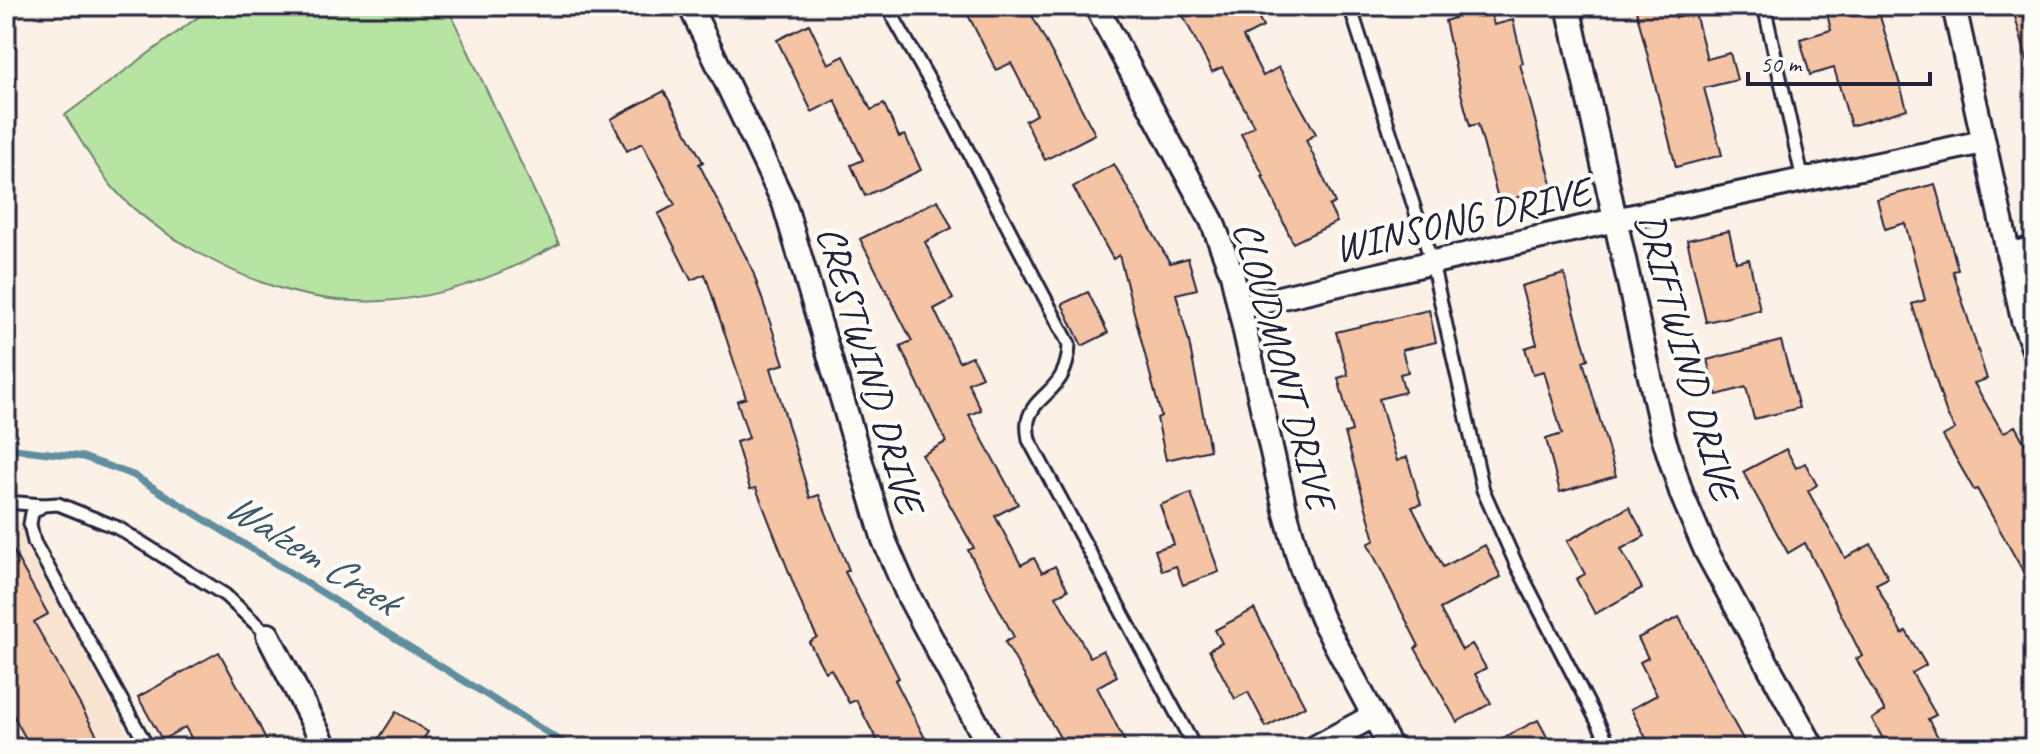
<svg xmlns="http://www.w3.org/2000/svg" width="2040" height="754" viewBox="0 0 2040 754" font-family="Caveat,sans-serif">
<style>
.built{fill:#f9e4d2}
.green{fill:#b7e4a2;stroke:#6c836e;stroke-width:2}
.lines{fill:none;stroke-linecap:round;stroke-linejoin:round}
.stream{stroke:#5f8f9f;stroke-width:7}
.building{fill:#f4c4a4;stroke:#22223b;stroke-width:2}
.lane-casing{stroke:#22223b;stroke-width:17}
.street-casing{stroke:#22223b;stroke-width:28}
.lane{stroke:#fdfcf7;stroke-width:11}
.street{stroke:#fdfcf7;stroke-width:22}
.labels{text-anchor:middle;stroke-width:8;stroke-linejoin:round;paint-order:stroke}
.street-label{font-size:40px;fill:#22223b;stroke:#fdfcf7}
.water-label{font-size:42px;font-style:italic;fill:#41596d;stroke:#fdfcf7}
</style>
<rect width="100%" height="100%" fill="#fbf1e6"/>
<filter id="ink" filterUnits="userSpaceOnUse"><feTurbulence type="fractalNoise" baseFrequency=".0125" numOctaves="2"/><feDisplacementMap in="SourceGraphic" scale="16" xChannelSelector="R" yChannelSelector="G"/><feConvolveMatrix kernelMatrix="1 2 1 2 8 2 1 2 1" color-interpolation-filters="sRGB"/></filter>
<g filter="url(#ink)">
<path class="built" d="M6,500H8L135,748H6Z"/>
<path class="green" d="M213,6H447L559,244C434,313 323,325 197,252C169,236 137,215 115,190C96,169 80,139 65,115Z"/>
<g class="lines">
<path class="stream" d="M6,448L83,457L133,475L572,748"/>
</g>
<g class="building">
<path d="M976,6H1027L1095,134L1045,160L1025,121L1037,114L1011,63L996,70L966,11Z"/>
<path d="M1178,6H1252L1263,27L1243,37L1263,76L1279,67L1316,134L1306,140L1335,203L1329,206L1337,222L1293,243L1262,176H1264L1241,134L1254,126L1222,67L1212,72Z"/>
<path d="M1451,6H1489L1494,25L1513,20L1523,63L1520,64L1553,188L1499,202L1478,124L1470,126L1461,93L1445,21L1454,18Z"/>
<path d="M1635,6H1672L1676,18L1695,13L1707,59L1730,53L1737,80L1704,88L1722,155L1676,167Z"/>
<path d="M1825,6H1877L1907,109L1851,126L1834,68L1810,75L1800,39L1831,30Z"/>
<path d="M2012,6H2034V62L2028,63Z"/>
<path d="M809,24L828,64L844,56L871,110L884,104L899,137L905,135L921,170L865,196L851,165L863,160L835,100L812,112L777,40Z"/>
<path d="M664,91L703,162L699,164L752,269L784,364L771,368L810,498L819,495L849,570L845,572L899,678L895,680L930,748H881L856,700L849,703L831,669L825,672L809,642L817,637L805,613L756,488L750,489L736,442L749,438L737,401L746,398L705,274L691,280L658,214L675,205L642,143L627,151L611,119Z"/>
<path d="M1114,164L1170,263L1188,258L1197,289L1176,294L1189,342L1210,450L1166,460L1157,418L1161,416L1119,255L1113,259L1073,187Z"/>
<path d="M1935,184L1958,270L1953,271L1987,379L1974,383L2003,433L2015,426L2034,460V591L1977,489L1974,490L1943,436L1955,429L1947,415L1912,304L1925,300L1905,223L1885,229L1877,199Z"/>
<path d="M938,200L952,228L925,242L953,299L934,309L959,362L972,356L982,377L968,383L981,410L969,415L1018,504L995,516L1021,565L1034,558L1042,573L1055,566L1068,590L1056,596L1090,657L1103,650L1117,676L1097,687L1128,748H1066L1005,642L1014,637L968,550L974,548L922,455L946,442L900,346L912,341L860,239Z"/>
<path d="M1729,231L1736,262L1749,259L1760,310L1706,322L1687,240Z"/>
<path d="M1564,274L1588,359L1583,361L1616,476L1560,492L1546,439L1562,434L1544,371L1533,374L1525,348L1537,344L1521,286Z"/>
<path d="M1088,292L1108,333L1082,346L1062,304Z"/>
<path d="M1429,310L1436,342L1402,350L1408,372L1400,374L1405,392L1379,399L1397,461L1407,457L1421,504L1412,507L1443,567L1485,545L1501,577L1440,609L1462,650L1472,644L1486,668L1475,674L1491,703L1457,722L1415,648L1419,646L1368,544L1375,540L1345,433L1352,431L1338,378L1348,375L1336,332Z"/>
<path d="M1781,341L1799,408L1754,419L1746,387L1717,395L1707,360Z"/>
<path d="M1786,449L1796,468L1805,463L1817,485L1808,491L1845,558L1871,544L1888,578L1876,584L1902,634L1906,631L1926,665L1912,673L1936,715L1928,719L1944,748H1888L1872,719L1885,711L1856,659L1862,656L1805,543L1788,553L1743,472Z"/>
<path d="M1191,493L1219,572L1183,585L1176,566L1162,571L1155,550L1174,544L1160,505Z"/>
<path d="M1629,507L1645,536L1621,549L1642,588L1595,614L1576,579L1585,574L1567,541Z"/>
<path d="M6,538L48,614L34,622L104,748H31L6,702Z"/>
<path d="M1254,609L1305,706L1266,727L1248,692L1235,699L1209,650L1222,643L1215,630Z"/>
<path d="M1679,617L1728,712L1748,748H1651L1631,709L1657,695L1640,662L1648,658L1638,638Z"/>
<path d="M219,652L259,725L270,748H197L185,727L162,740L138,697Z"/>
<path d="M396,712L428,732L417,748H373Z"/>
<path d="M1538,720L1553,748H1483Z"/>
</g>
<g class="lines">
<defs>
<g id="lane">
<path d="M887,6L955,126L1069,344C1068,393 1034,392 1028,421C1027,426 1028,434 1029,440L1195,748"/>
<path d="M1350,6L1432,263L1483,490L1517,566L1611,748"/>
<path d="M1764,6L1803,180"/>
<path d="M6,502L43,505"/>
<path d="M148,748L34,542L30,524L32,513L43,505L58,504L118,528L225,595L268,635"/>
</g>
<g id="street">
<path d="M690,6L784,203L884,540L908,595L990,748"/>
<path d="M1096,6L1212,221L1232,274L1286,514L1301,567L1322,619L1391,748"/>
<path d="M1568,6L1663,436L1682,495L1706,551L1813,748"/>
<path d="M1954,6L2023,320L2034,350"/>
<path d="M2008,254L2034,249"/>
<path d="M1240,307L1615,220L1983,142"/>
<path d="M268,635L326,748"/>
<path d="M1314,748L1373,716"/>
</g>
</defs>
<use href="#lane" class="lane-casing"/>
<use href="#street" class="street-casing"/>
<use href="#lane" class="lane"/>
<use href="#street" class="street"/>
</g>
</g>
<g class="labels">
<g class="street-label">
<text transform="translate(1462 219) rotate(-13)" y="14">WINSONG DRIVE</text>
<text transform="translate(1688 356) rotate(75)" y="14">DRIFTWIND DRIVE</text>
<text transform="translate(1285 365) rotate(75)" y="14">CLOUDMONT DRIVE</text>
<text transform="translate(871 369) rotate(74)" y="14">CRESTWIND DRIVE</text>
</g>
<g class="water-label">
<text transform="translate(313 552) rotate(32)" y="15">Walzem Creek</text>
</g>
</g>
<rect width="2040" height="754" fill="none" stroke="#fdfcf7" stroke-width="32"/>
<rect x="16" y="16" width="2008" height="722" fill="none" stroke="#22223b" stroke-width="3" filter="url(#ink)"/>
<path d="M1748 72v12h182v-12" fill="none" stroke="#22223b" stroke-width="4"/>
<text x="1760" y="72" font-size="24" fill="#22223b" stroke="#fdfcf7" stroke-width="6" paint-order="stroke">50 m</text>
</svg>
